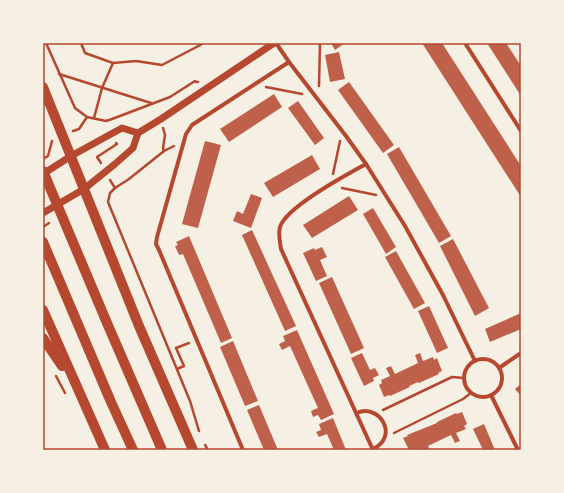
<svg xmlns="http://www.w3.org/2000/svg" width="564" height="493" viewBox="0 0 564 493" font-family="'PT Sans',sans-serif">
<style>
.building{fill:#bf614a}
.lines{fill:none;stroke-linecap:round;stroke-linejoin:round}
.path{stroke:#b5482f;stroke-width:2.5}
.minor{stroke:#b5482f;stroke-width:4}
.tertiary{stroke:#b5482f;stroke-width:7}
.trunk{stroke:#b5482f;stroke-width:10}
.neatline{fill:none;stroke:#b5482f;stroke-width:1.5}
</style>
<rect width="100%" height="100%" fill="#f6efe4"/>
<g class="building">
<path d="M331,43H345L335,50Z"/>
<path d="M422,43H442L521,166V197Z"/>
<path d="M487,43H506L521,66V96Z"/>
<path d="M339,52L345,79L330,82L325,55Z"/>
<path d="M349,82L394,145L383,153L338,90Z"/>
<path d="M274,94L282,107L229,142L220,129Z"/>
<path d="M298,101L324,138L315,145L288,108Z"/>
<path d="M205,141L221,145L198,228L182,224Z"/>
<path d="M399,147L451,236L439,243L387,154Z"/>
<path d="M312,155L320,169L273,197L264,183Z"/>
<path d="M251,194L262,198L251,228L233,221L237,211L243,214Z"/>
<path d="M349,196L358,210L312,238L303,225Z"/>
<path d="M373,208L396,247L386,254L363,214Z"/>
<path d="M252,230L296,326L285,331L242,235Z"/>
<path d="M189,236L232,338L221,343L183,254L179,255L175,246L178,245L176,242Z"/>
<path d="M453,239L489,308L475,316L440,246Z"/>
<path d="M322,247L327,257L320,260L327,276L316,281L303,253L314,248L315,250Z"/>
<path d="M396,251L425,303L414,309L385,257Z"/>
<path d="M332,277L364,348L351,354L319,283Z"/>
<path d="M429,306L448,348L437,353L418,311Z"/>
<path d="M521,313V329L490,342L485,329Z"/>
<path d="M297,330L334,414L321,420L318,415L313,417L311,411L318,408L290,346L282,350L279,344L285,341L283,336Z"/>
<path d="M233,341L258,401L245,406L220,347Z"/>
<path d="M362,353L370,370L375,368L379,375L373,378L374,381L364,386L351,358Z"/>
<path d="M420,353L423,361L433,357L434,360L437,358L442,371L438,373L439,374L419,383L418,382L409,386L410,387L390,396L389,395L384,397L379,385L382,383L381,380L390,376L386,368L391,366L395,374L418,363L415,355Z"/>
<path d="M521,384V396L515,389Z"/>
<path d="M259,405L278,450H264L247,410Z"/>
<path d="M462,412L467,424L464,426L466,429L456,433L460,441L455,443L451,435L428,446L430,450H423V448L419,450H409L403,438L408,436L407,435L437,423V422L456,413L457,414Z"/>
<path d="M333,418L346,450H334L327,434L319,437L316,432L321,430L319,424Z"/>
<path d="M484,424L495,450H483L473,429Z"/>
</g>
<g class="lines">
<g class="path">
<path d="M46,43L75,108L87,117L106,121L112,119L170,97L195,81L196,82H198"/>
<path d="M81,43L85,53L113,63"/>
<path d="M59,74L151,103"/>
<path d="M319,86L320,43"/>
<path d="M266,87L302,94"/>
<path d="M94,118L102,88L113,63L136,61L162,65L204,43"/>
<path d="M163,128L165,135L163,148L164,151"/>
<path d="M73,131L79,129L87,117"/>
<path d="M174,146L164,151L129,179L115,188L110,193L108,202L190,401L199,431"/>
<path d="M43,159L48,156L52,141"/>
<path d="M101,163L97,157L117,144L116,143"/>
<path d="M333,174L340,141"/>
<path d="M110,180L115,188"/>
<path d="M342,188L376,195"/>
<path d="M43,227L49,223"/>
<path d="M177,369L184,366L176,348L189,343"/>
<path d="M56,376L65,393"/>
<path d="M383,410L452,377L464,378"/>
<path d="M394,433L463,399L471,393"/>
<path d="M205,445L208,450"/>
</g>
<g class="minor">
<path d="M276,43L289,62L346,136L366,164L405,226L443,295L475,361"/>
<path d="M465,43L521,131"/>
<path d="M366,164C346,175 286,207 280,227C278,234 280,242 281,249L373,450"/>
<circle cx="483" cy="378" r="19"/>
<path d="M499,368L521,353"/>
<path d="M491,395L518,450"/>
<path d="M357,413C379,403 400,436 373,449"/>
<path d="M243,450L159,250L156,244L157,237L186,134L192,125L289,62"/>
</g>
<g class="tertiary">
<path d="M43,174L71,156L122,128L138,133"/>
<path d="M43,213L84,189L115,164L133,148L138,133L161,119L274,43"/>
</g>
<g class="trunk">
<path d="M43,87L139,326L193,450"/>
<path d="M43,171L107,323L162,450"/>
<path d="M43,242L111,402L133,450"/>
<path d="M43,310L105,450"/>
<path d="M43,338L62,366"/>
</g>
</g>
<rect width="564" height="493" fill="none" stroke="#f6efe4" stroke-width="88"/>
<rect x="44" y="44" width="476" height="405" class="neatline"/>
</svg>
